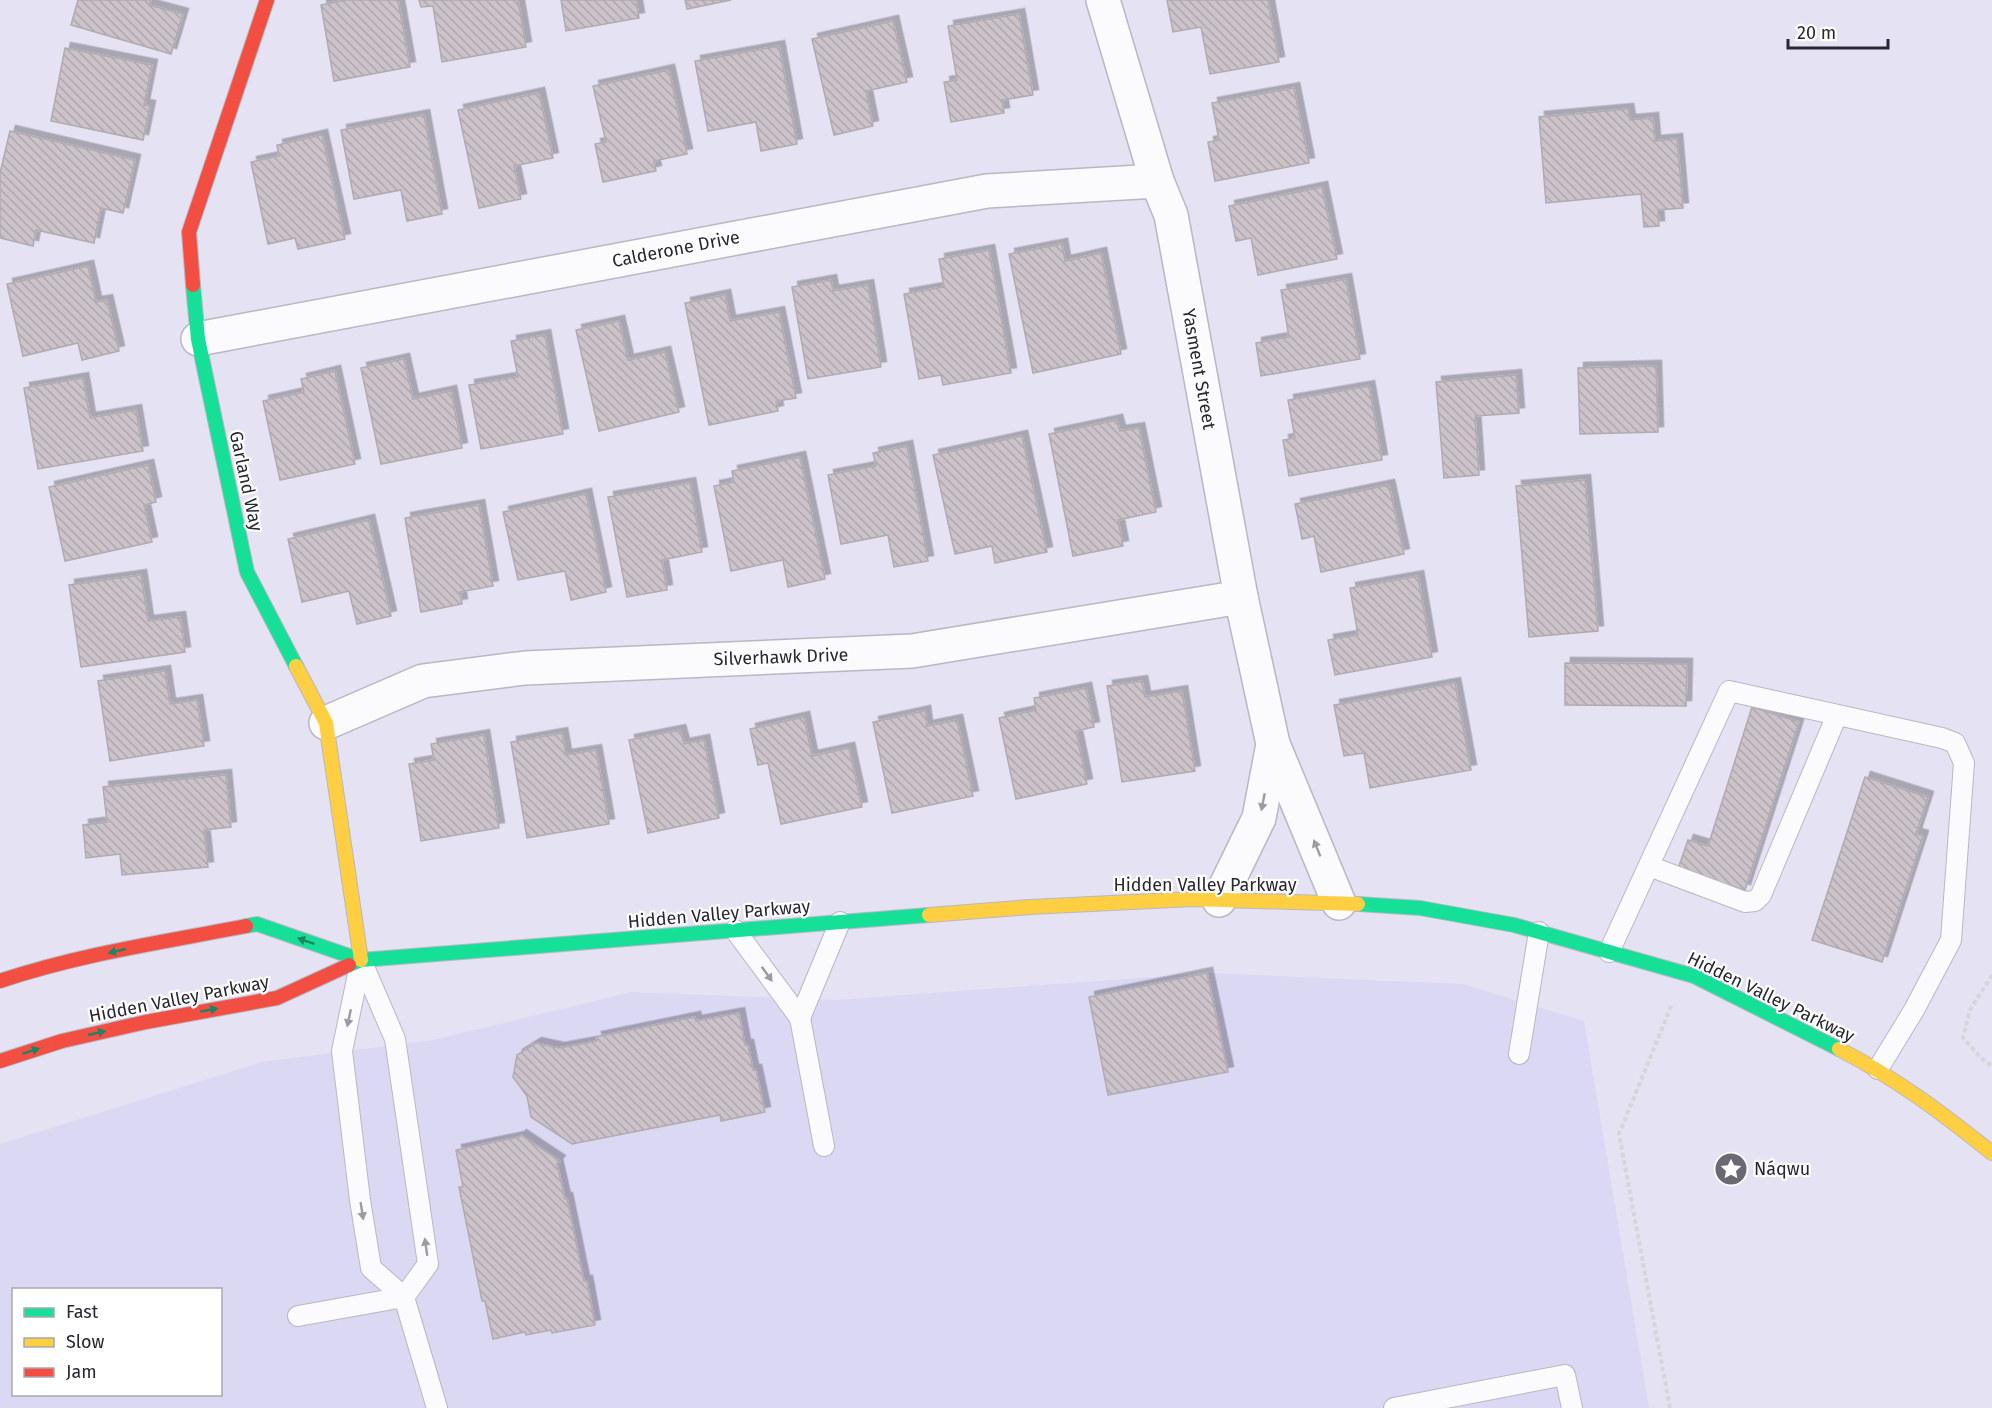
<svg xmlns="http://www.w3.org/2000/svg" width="1992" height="1408" viewBox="0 0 1992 1408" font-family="'Fira Sans',sans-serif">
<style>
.built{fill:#dbd8f4;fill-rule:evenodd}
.building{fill:url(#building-back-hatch);stroke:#b1aaaf;stroke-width:1.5;filter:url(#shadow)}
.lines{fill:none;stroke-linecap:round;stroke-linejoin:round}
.lane-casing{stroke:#b9b7c4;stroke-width:22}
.street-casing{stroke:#b9b7c4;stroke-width:36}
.fast-casing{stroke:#b9b7c4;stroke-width:16}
.slow-casing{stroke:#b9b7c4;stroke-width:16}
.jam-casing{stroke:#b9b7c4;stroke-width:16}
.path{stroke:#d6d6da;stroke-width:4;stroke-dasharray:4.5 3;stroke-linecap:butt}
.lane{stroke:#fbfbfd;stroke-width:20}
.street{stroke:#fbfbfd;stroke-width:33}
.fast{stroke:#16e098;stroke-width:14}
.slow{stroke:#ffcf43;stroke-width:14}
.jam{stroke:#f24e42;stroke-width:14}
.oneway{fill:#9c9ba1}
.oneway2{fill:#1f8364}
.labels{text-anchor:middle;stroke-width:4.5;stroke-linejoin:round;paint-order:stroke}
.street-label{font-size:18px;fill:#282631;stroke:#fff}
.poi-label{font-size:18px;fill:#282631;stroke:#fff;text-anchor:start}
</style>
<defs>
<pattern id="building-back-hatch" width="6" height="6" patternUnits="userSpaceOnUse" patternTransform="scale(1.5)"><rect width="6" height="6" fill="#cbc3c9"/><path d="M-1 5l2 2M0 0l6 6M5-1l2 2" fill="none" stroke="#aea7ad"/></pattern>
<filter id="shadow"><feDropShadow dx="5.5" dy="-5.5" stdDeviation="0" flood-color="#0004"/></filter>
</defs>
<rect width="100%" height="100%" fill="#e4e2f3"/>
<path class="built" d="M1207,973L1463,984L1584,1021L1649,1408H0V1144L262,1062L433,1040L632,992L836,1000ZM14,1290H220V1394H14Z"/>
<g class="building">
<path d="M78,0H151L149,5L183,14L171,54L71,25Z"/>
<path d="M346,0H398L410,67L334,81L321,5Z"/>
<path d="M419,0H518L526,47L442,62L433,6L421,7Z"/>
<path d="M561,0H636L639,18L566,31Z"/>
<path d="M685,0H731L687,9Z"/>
<path d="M1167,0H1268L1279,62L1210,74L1201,27L1173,32Z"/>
<path d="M1019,14L1033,95L1002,100L1004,113L951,122L944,82L957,80L948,26Z"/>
<path d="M893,21L907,82L866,91L873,126L834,135L812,39Z"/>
<path d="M779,46L797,144L761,151L756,122L708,131L695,61Z"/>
<path d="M65,48L152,65L144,105L150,106L143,140L51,121Z"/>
<path d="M669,70L687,154L654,161L656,171L603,182L595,144L606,142L593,86Z"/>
<path d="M1294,88L1309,163L1215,181L1208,142L1219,140L1212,103Z"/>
<path d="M539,93L553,158L514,166L521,199L479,208L458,110Z"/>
<path d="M1628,109L1630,120L1653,118L1655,141L1677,139L1683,208L1658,210L1659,226L1644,227L1641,194L1546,203L1539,117Z"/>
<path d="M424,115L442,214L407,221L401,190L354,199L341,130Z"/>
<path d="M10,131L135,160L123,213L101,208L94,243L36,230L33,246L0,238V173Z"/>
<path d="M322,135L345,239L298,249L295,238L268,244L251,162L279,156L277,145Z"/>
<path d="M1322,187L1337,259L1258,275L1251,238L1236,241L1229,206Z"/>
<path d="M1062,244L1065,261L1101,253L1121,354L1033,373L1009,254Z"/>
<path d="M989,250L1011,373L943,385L941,375L919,379L904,294L944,287L939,259Z"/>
<path d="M88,266L96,302L107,300L119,351L82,360L78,343L23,356L7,284Z"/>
<path d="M1346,279L1360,359L1261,376L1256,343L1289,337L1281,290Z"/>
<path d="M831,280L833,291L868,285L881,367L808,379L792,287Z"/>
<path d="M725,295L730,321L779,312L796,398L776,401L778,411L709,425L685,303Z"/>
<path d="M619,321L628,360L665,352L679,412L599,431L576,330Z"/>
<path d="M545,335L563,434L481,449L469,385L518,377L511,341Z"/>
<path d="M404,359L413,399L451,391L462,448L381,464L361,368Z"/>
<path d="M1656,366L1658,432L1580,434L1578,368Z"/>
<path d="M335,371L355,464L280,480L263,401L304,392L301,379Z"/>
<path d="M1516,375L1519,413L1475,416L1479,475L1444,478L1436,382Z"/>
<path d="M83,378L90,418L136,410L143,451L38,469L24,388Z"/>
<path d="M1369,386L1382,460L1289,476L1283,440L1295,438L1288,400Z"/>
<path d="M1117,420L1120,431L1139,428L1156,512L1118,520L1123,546L1073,556L1049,434Z"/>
<path d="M1022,436L1047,552L995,563L992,546L955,554L933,455Z"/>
<path d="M907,446L928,561L894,567L888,535L841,544L828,475L876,466L873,453Z"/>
<path d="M800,457L825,579L788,587L783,560L731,571L714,486L734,482L732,471Z"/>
<path d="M148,465L156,502L144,505L152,542L65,561L49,487Z"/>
<path d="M1585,480L1598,631L1529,637L1516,486Z"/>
<path d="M690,483L702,552L662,560L667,590L627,597L608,497Z"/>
<path d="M1389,485L1404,554L1321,572L1314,536L1302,539L1295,504Z"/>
<path d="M586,494L606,592L571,600L565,571L518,580L503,512Z"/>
<path d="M479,505L493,586L460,592L462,604L421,612L405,518Z"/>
<path d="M369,520L391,616L357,624L349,591L302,602L288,539Z"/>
<path d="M141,575L148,621L180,617L185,652L81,667L69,585Z"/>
<path d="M1418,576L1432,657L1335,675L1328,640L1358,635L1350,588Z"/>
<path d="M1565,663L1687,664L1686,706L1565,705Z"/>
<path d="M165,671L170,704L197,700L204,746L110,761L98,681Z"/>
<path d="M1142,681L1145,697L1182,691L1195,771L1122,782L1107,686Z"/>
<path d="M1455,683L1471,770L1370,788L1364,753L1344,756L1334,705Z"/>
<path d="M1086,688L1094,727L1076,731L1087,784L1016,799L999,718L1036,710L1034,698Z"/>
<path d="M1752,707L1799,722L1745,890L1678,869L1688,840L1708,846Z"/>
<path d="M925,711L927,726L957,720L973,796L892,813L873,722Z"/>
<path d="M804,717L812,756L849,748L862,807L781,824L768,763L758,765L750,729Z"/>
<path d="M680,730L684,744L704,740L719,818L648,833L629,740Z"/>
<path d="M562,733L566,755L596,750L609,824L527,838L511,742Z"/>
<path d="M484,735L499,828L421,841L409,764L434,760L431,744Z"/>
<path d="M226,775L231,827L204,830L208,867L122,875L120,854L86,858L83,825L107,822L103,787Z"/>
<path d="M1865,777L1928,797L1916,834L1923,836L1882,962L1812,940Z"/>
<path d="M1207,973L1228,1072L1108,1095L1089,997Z"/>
<path d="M739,1013L745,1045H748L753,1070H756L765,1112L721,1121L720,1115L572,1144L531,1117L527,1096L513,1077L517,1055L536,1043L559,1048L597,1041L596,1037L695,1017L696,1021Z"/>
<path d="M521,1135L560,1161L557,1164L565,1199L567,1198L584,1281H587L595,1325L552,1333L551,1330L526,1335L525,1332L493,1339L485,1301H482L459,1187H463L456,1150L519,1137Z"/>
</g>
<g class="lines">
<defs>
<g id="lane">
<path d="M1649,866L1745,902L1755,901L1761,895L1837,715"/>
<path d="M735,930L800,1018L824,1146"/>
<path d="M1609,952L1729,691L1942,738L1955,743L1964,763L1951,940L1914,1010L1878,1069"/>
<path d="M361,960L342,1051L360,1200L371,1268L404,1297L437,1408"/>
<path d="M800,1018L840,922"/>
<path d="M1519,1054L1539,932"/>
<path d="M298,1316L404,1297L428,1264L395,1039L361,960"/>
<path d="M1394,1408L1565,1375L1572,1408"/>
</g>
<g id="street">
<path d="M1103,0L1157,181L1171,215L1241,597L1273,744L1339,903"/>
<path d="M198,339L987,191L1157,181"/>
<path d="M326,723L423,681L525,668L912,651L1241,597"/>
<path d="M1219,900L1259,818L1273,744"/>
</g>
<g id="fast">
<path d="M193,285L198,339L247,572L296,666"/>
<path d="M1358,904L1420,908L1514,925L1694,976L1839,1049"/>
<path d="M246,926L257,924L361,960"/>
<path d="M349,965L361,960L929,915"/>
</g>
<g id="slow">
<path d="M296,666L326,723L361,960"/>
<path d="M929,915L1030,907L1193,899L1358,904"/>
<path d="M1839,1049C1897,1079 1942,1113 1992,1153"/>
</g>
<g id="jam">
<path d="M193,285L189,232L267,0"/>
<path d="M0,981C80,954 164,942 246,926"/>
<path d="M0,1061L62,1041L146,1022L277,998L349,965"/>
</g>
</defs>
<use href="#lane" class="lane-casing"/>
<use href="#street" class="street-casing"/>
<use href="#fast" class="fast-casing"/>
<use href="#slow" class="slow-casing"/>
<use href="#jam" class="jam-casing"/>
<g class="path">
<path d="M1992,975L1970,1010L1963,1038L1980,1057L1992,1066"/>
<path d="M1670,1408L1619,1134L1672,1004"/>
</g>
<use href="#lane" class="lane"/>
<use href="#street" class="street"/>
<use href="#fast" class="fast"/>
<use href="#slow" class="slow"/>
<use href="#jam" class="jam"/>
</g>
<defs><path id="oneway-solid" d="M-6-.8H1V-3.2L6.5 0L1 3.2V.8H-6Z" transform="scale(1.5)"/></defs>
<g class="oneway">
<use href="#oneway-solid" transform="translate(1263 802) rotate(101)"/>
<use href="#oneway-solid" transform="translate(1317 848) rotate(-112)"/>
<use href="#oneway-solid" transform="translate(767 974) rotate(54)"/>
<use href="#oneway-solid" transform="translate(349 1018) rotate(102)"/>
<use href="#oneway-solid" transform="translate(362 1211) rotate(81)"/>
<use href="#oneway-solid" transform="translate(426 1247) rotate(-98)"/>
</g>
<g class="oneway2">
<use href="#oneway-solid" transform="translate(306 941) rotate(-161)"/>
<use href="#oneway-solid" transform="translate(117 951) rotate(167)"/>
<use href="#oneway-solid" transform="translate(209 1010) rotate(-10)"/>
<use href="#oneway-solid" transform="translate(97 1033) rotate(-13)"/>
<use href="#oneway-solid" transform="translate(31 1051) rotate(-18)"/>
</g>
<defs>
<symbol id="sight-disc" viewBox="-11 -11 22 22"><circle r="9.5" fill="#6a6875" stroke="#fff"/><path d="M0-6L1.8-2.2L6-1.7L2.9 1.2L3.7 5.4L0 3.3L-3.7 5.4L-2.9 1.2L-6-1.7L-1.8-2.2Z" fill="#fff"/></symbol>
</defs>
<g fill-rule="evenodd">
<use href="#sight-disc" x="1712" y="1150" width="38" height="38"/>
</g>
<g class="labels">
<g class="street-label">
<text transform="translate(676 249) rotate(-11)" y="6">Calderone Drive</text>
<text transform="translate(1199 369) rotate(80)" y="6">Yasment Street</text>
<text transform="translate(246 481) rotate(78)" y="6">Garland Way</text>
<text transform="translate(781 657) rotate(-2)" y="6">Silverhawk Drive</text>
<text x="1205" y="891">Hidden Valley Parkway</text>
<text transform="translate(719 914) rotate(-5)" y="6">Hidden Valley Parkway</text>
<text transform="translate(1771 997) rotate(26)" y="6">Hidden Valley Parkway</text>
<text transform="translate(179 999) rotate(-11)" y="6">Hidden Valley Parkway</text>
</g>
<g class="poi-label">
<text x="1754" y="1175">Náqwu</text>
</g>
</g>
<rect x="12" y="1288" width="210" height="108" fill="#ffffff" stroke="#a9a8ad" stroke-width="1.5"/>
<rect x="24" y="1308" width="30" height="9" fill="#16e098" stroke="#a9a8ad" stroke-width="1.5"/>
<text x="66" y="1318" font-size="18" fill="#282631">Fast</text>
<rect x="24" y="1338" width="30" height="9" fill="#ffcf43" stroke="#a9a8ad" stroke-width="1.5"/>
<text x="66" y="1348" font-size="18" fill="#282631">Slow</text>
<rect x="24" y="1368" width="30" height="9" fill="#f24e42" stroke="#a9a8ad" stroke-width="1.5"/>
<text x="66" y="1378" font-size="18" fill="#282631">Jam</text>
<path d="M1788 39v9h100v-9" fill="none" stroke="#282631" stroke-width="3"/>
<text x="1797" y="39" font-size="18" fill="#282631" stroke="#ffffff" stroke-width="4.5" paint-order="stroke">20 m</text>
</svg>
